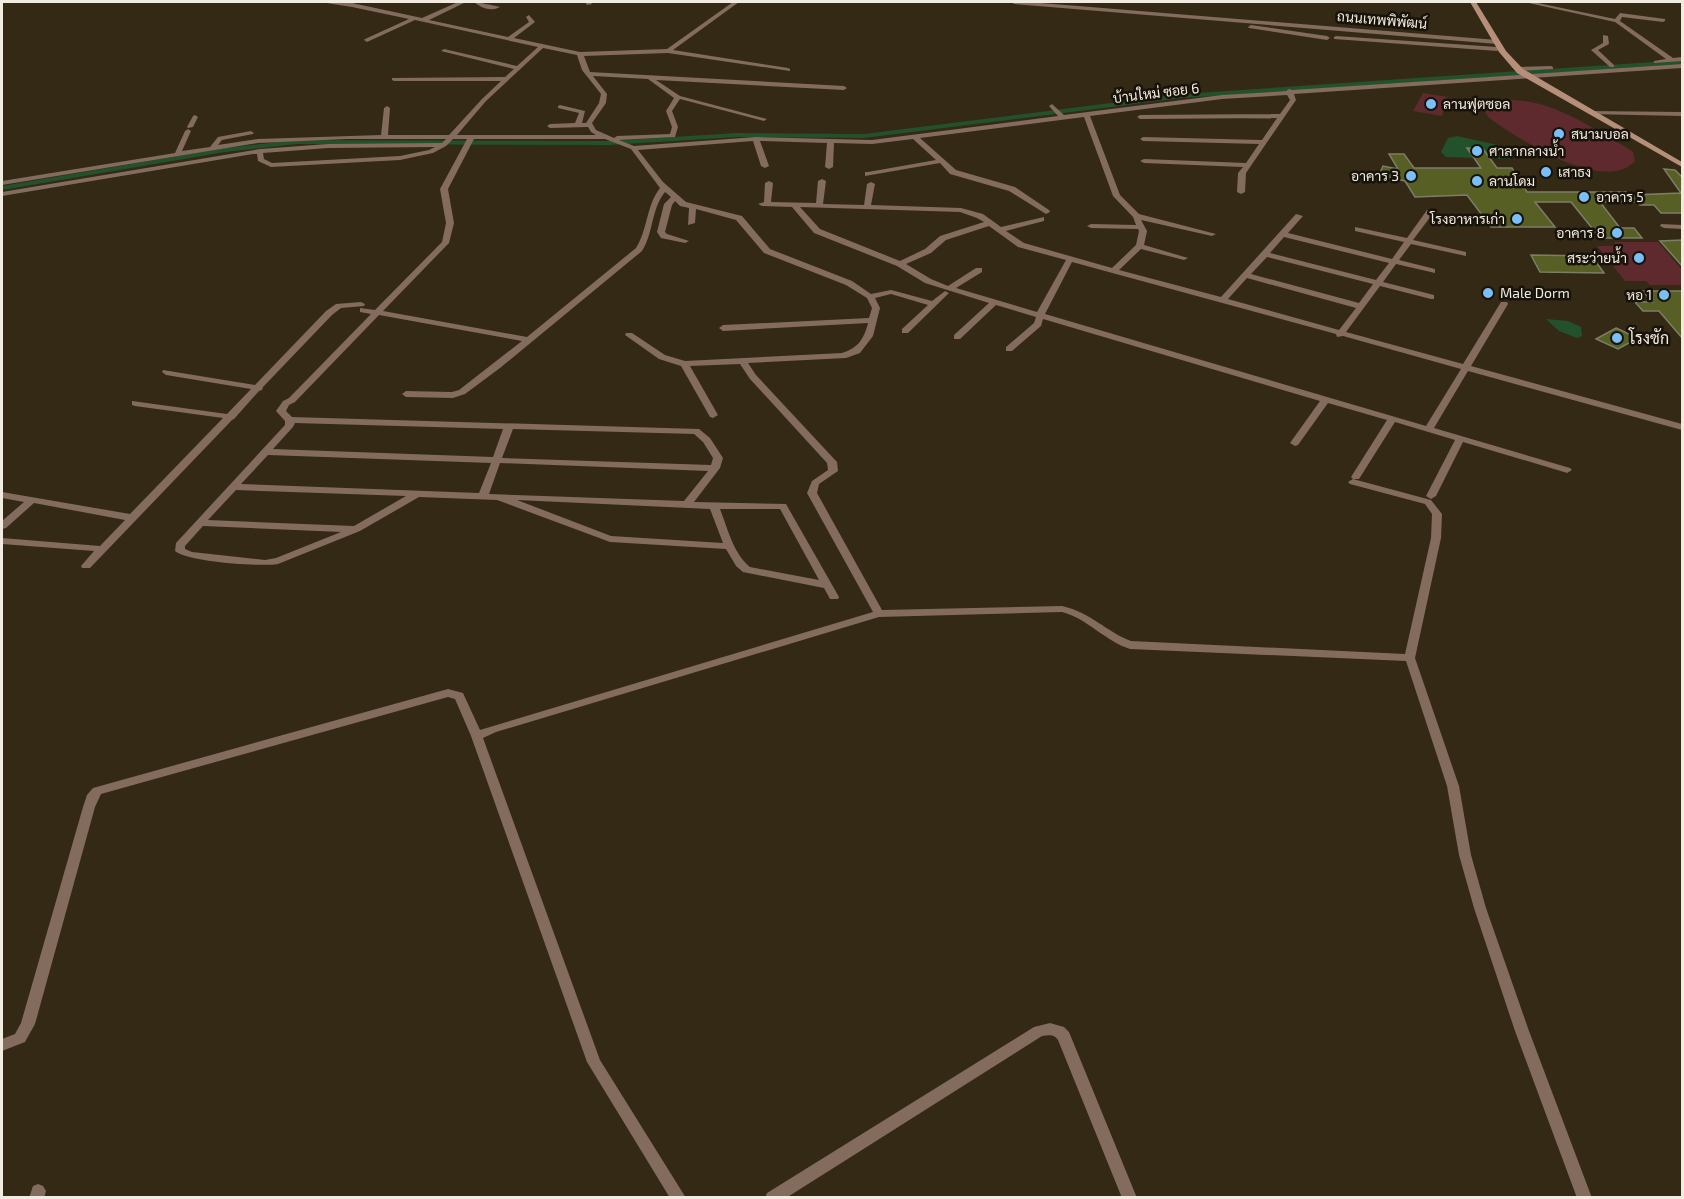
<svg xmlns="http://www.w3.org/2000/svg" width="1684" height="1199" viewBox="0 0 1684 1199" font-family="'Exo 2',Sarabun,sans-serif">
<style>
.green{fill:#5e2a2d}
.water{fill:#23512b}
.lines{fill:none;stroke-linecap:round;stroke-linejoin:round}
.canal{fill:#23512b;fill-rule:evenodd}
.building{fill:#585f25;stroke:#7b7f67;stroke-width:1.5}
.street{fill:#836b5d;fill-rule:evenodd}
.secondary{fill:#b58f7a;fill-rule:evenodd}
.poi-dot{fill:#7abff8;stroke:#17120a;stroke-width:2}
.labels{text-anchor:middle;stroke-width:5;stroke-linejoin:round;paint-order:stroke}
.far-street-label{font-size:14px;fill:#f2ebdf;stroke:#17120a}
.far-poi-label{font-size:14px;fill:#f2ebdf;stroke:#17120a;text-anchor:start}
.poi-label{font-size:16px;fill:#f2ebdf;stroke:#17120a;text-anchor:start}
</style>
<rect width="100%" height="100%" fill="#332915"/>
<g class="green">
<path d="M1423,93L1448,97L1442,116L1413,111Z"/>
<path d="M1511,100C1554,101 1587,125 1624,146L1633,152L1635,161C1604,195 1517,138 1489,118L1485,112L1488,106Z"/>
<path d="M1614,242H1658L1682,270V285H1650L1646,281H1625L1597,246H1616Z"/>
</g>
<g class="water">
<path d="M1457,136L1502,146L1513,156L1510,159L1446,157L1441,152L1448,138Z"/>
<path d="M1546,319L1568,321L1581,327L1582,336L1577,338L1559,331Z"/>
</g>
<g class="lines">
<path class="canal" d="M1682,60V64L1182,98L864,138L737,137L609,145L297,144L225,152L2,190V186L225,148L297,140L609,141L737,133L864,134L1182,94Z"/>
</g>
<g class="building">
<path d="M1467,148L1483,149L1497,168H1512L1527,192H1626L1635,202H1600L1620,228H1634L1642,238H1600L1571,202H1535L1555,227H1491L1467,195L1415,197L1405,181L1379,175L1383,166L1398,169L1389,154H1404L1414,168H1481Z"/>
<path d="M1664,169L1675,170L1683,178V213H1661L1654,205H1640L1631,195L1681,193Z"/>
<path d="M1683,240V267L1660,241Z"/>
<path d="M1531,255L1592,256L1604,273L1540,272Z"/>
<path d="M1643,291H1683V339L1659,311H1643L1635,302H1652Z"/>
<path d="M1616,328L1638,338L1618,349L1596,339Z"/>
</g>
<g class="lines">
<g class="street">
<path d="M320,2L352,3L422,18L458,2H465L464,3L429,20L508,37L529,22L526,17L529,15L535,22L514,38L580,52L667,49L733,2H739L673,50L788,68L790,69V71L668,53L584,56L590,72L844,86L847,88L844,90L656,80L680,96L767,119L764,121L680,99L672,111L678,127L675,137L619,140L634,146L756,137L872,140L1058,116L1049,106L1052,104L1064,115L1222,95L1286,91L1289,89L1292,90L1682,64V68L1294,94L1296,100L1246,173L1245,192L1241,194L1237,192L1238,173L1243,167L1144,163L1140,161L1144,159L1246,163L1259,144L1143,141L1140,139L1143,137L1262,140L1277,118L1140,119L1137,117L1140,115L1280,114L1290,100L1287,95L1222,99L1090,116L1120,195L1139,214L1216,234L1212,236L1141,220L1147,231L1144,245L1188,258L1184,260L1141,249L1119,270L1221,297L1296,214L1303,216L1288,233L1392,259L1404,242L1355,231V227L1407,238L1427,210H1433L1434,212L1413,240L1466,252V256L1411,244L1399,260L1435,269V273L1396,264L1383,282L1434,295V299H1431L1380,286L1346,332L1463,364L1501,302H1507L1508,304L1471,366L1682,424V430L1468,371L1434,428L1570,468L1572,470L1567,473L1564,472L1463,442L1436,496L1431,499L1426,496L1455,440L1395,422L1359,479H1353L1351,477L1387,420L1328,403L1298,445L1295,446L1290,443L1320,401L1043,319L1041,326L1012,351H1006V347L1034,323L1036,317L996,305L960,339H954V335L989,303L925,283L897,266L814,233L792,207L762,206L758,204L764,202L765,183L769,181L773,183L771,202L816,203L818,181L822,179L826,181L823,204L864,205L867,184L871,182L875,184L871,205L961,208L983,214L1001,227L1044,217V221L1006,231L1024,243L1112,268L1136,245L1139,231L1138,229L1091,228L1087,226L1091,224L1136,225L1133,217L1113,196L1084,117L920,138L956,170L1015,187L1049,210L1050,212L1046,214L1009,191L950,174L940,163L865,176V172H868L936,160L913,139L872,144L834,143L833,167L829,169L825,167L827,143L760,141L769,166L765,168L761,166L753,141L638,150L663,182L686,202L742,216L770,249L852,281L871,294L891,290L932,301L945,291L949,293L908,333H902V329L928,305L891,294L875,298L880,308L873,336L860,353L846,358L748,363L756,375L837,462L838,471L819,484L817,493L882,610L1062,606C1092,613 1105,631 1131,641L1405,654L1431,538L1432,514L1425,504L1350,484L1348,482L1353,479L1431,500L1442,514L1441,538L1415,658L1459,786L1471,855L1486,908L1529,1031L1592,1198H1577L1515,1031L1474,908L1459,855L1447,786L1406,661L1130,649C1105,641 1088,619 1062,612L879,617L496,732L483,738L600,1060L686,1198H670L587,1062L471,736L455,699L448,697L101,794L95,807L35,1024L25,1042L2,1051V1039L15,1034L21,1023L83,807L87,795L93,788L448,689L463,693L480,730L873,612L807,493L812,481L828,470L827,463L750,379L740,364L690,366L718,415L713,418L710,417L681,366L659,359L625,335L626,333H632L665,355L685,361L842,353C858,348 864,339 868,323L723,331L719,328L723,325L869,318L872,308L867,298L846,285L764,253L736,220L696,209L695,223L688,225L689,208L680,206L675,201L672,205L665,232L667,234L689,241L685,243L661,238L657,232L664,204L671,197L665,192C651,209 654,232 642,251L500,368L465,394L453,398L406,397L402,394L406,391L452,392L459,390L522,341L379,315L295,402L289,405L286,411L292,417L699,429L710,438L723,458L720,468L694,502L786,504L839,597L838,599H830L824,588L743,572L736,566L726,549L610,542L497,500L419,497L360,531L278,564C260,567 188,562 175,551L176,543L285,425V421L276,411L283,401L289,398L371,314L360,312V308L375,310L442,242L446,223L440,189L467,139H453L446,146L433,153L400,160L271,167L258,161L257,154H253L2,196V192L260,149L328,144L442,143L446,139H347L258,143L2,185V181L175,153L185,131L188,129L191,131L182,151L210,147L218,137L251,131L254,133L253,134L222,140L218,145L258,139L381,135L384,108L387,106L390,108L388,135H449L482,99L501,81H394L392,80V78L505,77L514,69L441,51L444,49L517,66L538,47L415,20L367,42L364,40L365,39L409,19L352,7ZM543,48L577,55L582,70L601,94L599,103L586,123H582L585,111L560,105L558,106V108L579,113L575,123L550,124L547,126L550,128L588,127L591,132L596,135H457L486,101ZM593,76L648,79L674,98L666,111L672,127L670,134L617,136L614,138L596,130L592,123L606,103L607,94ZM474,139H605L631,149L660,188C646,206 648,229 636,248L527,337L383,311L449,243L454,223L448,189ZM435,147L429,150L400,156L272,163L264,159L263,153L328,148ZM800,207L960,212L977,218L984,222L940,236L925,249L900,261L820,229ZM989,226L1018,247L1066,260L1037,312L956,288L982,272V268H976L948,286L931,279L906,264L931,253L946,240ZM1284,237L1389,263L1376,280L1270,253ZM1267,257L1373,284L1359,303L1251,274ZM1072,262L1336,334L1337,337L1343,336L1461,369L1426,426L1045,314ZM1247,278L1356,308L1339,330L1228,299ZM295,423L503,429L493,457L273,449L293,427ZM513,429L694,434L703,442L713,458L711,465L502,458ZM268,455L491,463L479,493L241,484ZM500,463L708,471L684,501L489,494ZM236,490L406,496L354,526L208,520ZM517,500L710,509L723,543L611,536ZM720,509H780L819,580L750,567C733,553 728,529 720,509ZM203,526L341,532L276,558L265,560L192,552L185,549V546Z"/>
<path d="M474,2C477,2 497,6 500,7C491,12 481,8 474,2Z"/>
<path d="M585,2H591L592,4L587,5Z"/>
<path d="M1011,2H1029L1497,40L1500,42L1497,44L1014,4Z"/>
<path d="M1524,2H1533L1615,19L1620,13L1665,19V21L1663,22L1622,17L1620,21L1673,58L1682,57V61L1654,63V61L1666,59L1615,22Z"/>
<path d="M1251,25L1327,36L1330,38L1327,40L1249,28L1248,27Z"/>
<path d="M1603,35L1608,36L1609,44L1598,50L1614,65V67H1610L1591,50L1603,43Z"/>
<path d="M1336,36L1497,47L1500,49L1497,51L1334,39V37Z"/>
<path d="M1551,66L1553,67V69L1518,71L1515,69L1518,67Z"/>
<path d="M1591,111L1682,112V116L1589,114V112Z"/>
<path d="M195,115L198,117L193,127L188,128L187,127L193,116Z"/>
<path d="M1661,224L1682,225V229L1664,228L1660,226Z"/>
<path d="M361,302L365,304L364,306L341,308L332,315L263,387L262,390L259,391L234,419L232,420L90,568H82L81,566L94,551L2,544V538L100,546L125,520L34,503L6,528L2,529V521L24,502L2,498V492L130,514L223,418L135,406L132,405V401L227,414L251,389L166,375L162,372L163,370L255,385L326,311L336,304Z"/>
<path d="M1050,1023L1064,1027L1069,1032L1137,1198H1122L1058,1040C1054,1034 1049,1035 1042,1036L786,1198H765L767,1193L1034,1027Z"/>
<path d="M38,1184L43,1186L46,1191L44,1198H29L33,1186Z"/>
</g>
<path class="secondary" d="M1470,2H1476L1506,51L1523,69L1682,162V167L1517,73L1499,52Z"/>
</g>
<g class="poi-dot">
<circle cx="1431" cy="104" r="6"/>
<circle cx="1559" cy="134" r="6"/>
<circle cx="1477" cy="151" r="6"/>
<circle cx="1546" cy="172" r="6"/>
<circle cx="1411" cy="176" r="6"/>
<circle cx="1477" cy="181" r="6"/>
<circle cx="1584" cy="197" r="6"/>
<circle cx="1517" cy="219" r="6"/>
<circle cx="1617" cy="233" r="6"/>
<circle cx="1639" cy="258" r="6"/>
<circle cx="1488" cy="293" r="6"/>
<circle cx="1664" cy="295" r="6"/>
<circle cx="1617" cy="338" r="6"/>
</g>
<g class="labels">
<g class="far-street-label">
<text transform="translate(1382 20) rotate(5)" y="5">ถนนเทพพิพัฒน์</text>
<text transform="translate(1156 93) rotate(-7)" y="5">บ้านใหม่ ซอย 6</text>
</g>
<g class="far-poi-label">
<text x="1443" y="109">ลานฟุตซอล</text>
<text x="1571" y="139">สนามบอล</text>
<text x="1489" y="156">ศาลากลางน้ำ</text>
<text x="1558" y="177">เสาธง</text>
<text x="1399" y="181" text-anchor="end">อาคาร 3</text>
<text x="1489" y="186">ลานโดม</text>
<text x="1596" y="202">อาคาร 5</text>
<text x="1505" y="224" text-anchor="end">โรงอาหารเก่า</text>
<text x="1605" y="238" text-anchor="end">อาคาร 8</text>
<text x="1627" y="263" text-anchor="end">สระว่ายน้ำ</text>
<text x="1500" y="298">Male Dorm</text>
<text x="1652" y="300" text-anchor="end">หอ 1</text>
</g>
<g class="poi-label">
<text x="1629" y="344">โรงซัก</text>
</g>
</g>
<rect width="1684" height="1199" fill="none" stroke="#f2ebdf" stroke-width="6"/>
</svg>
